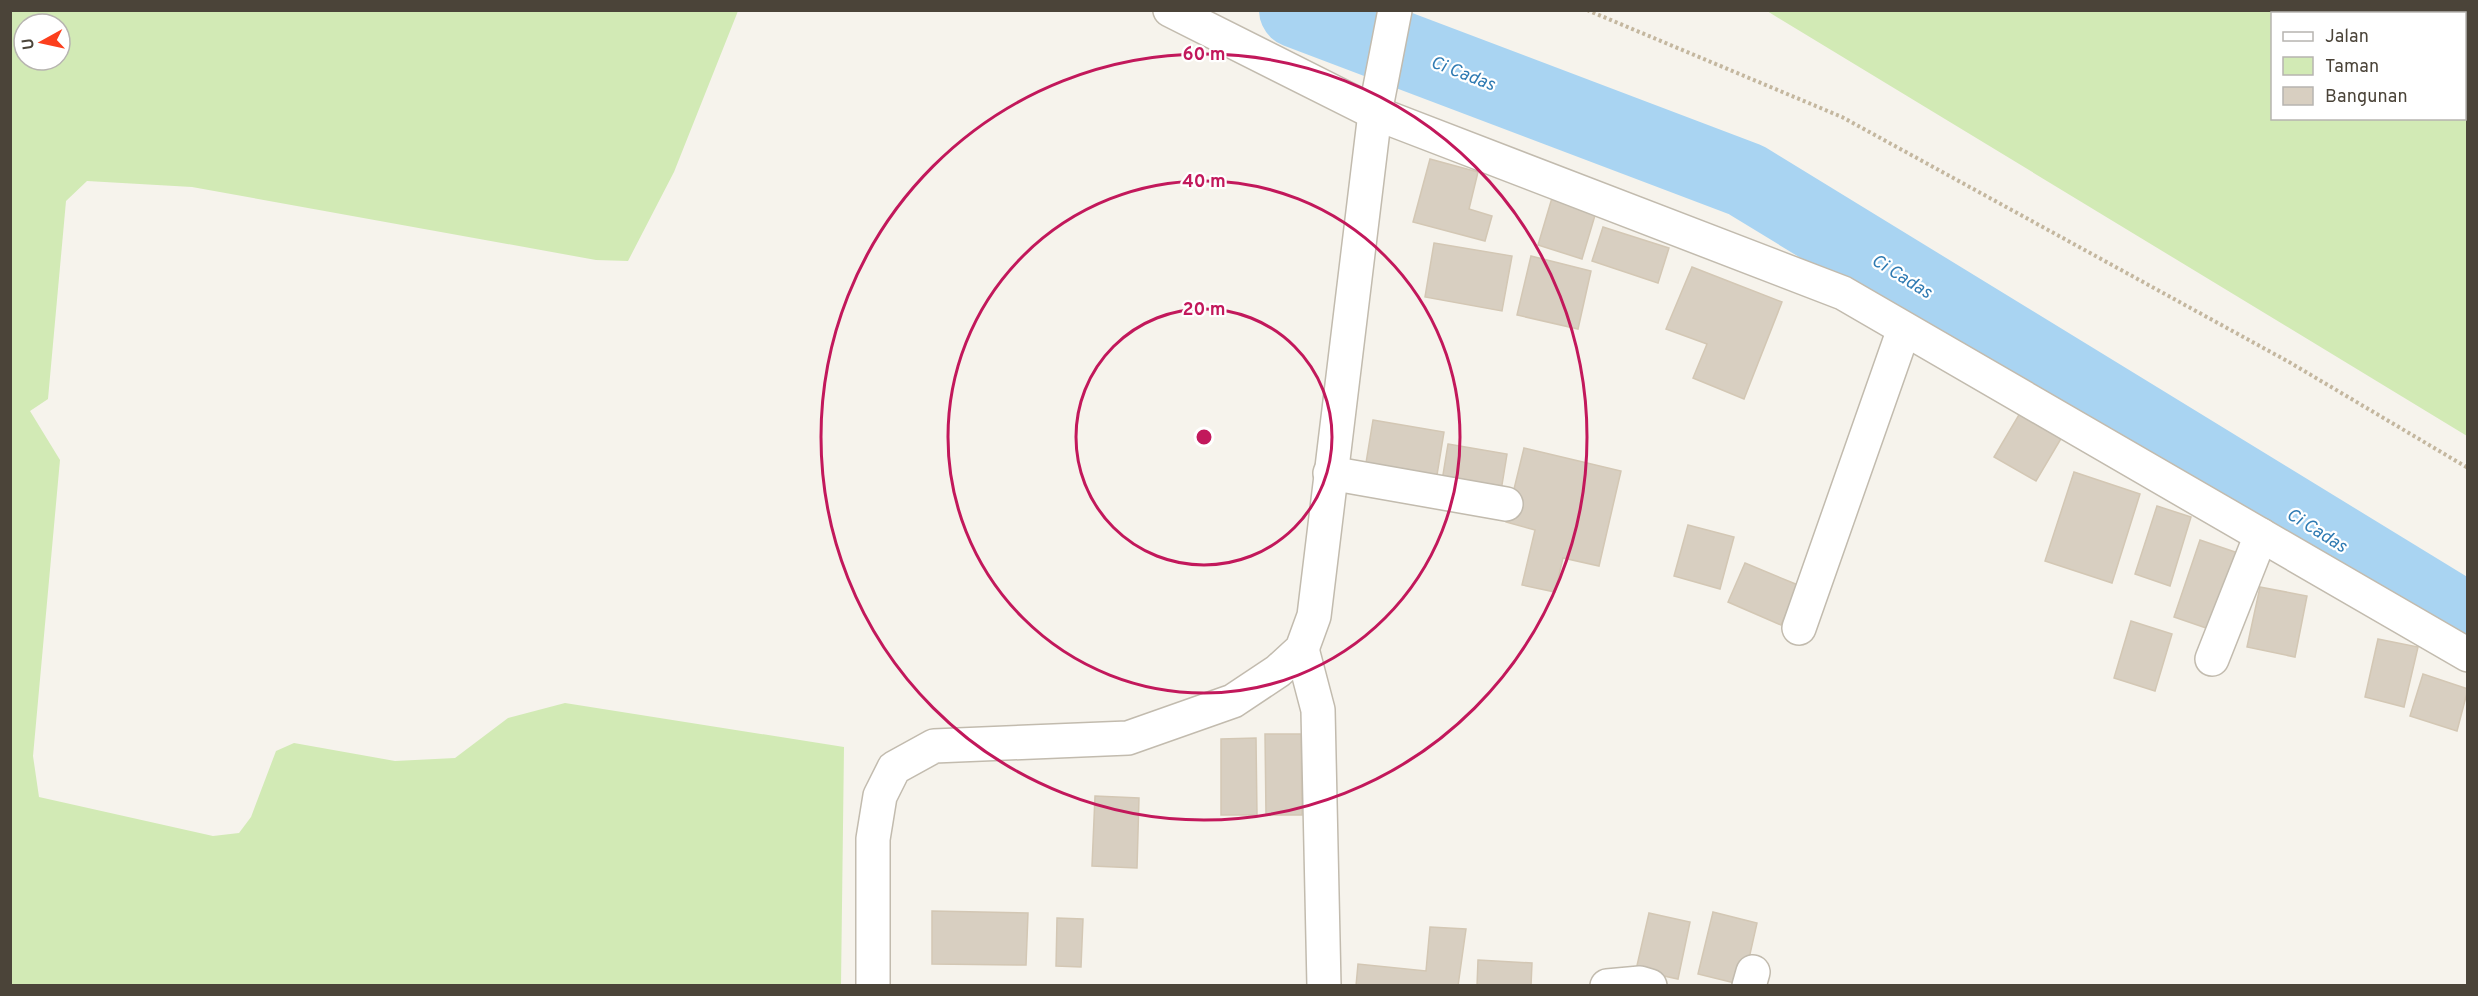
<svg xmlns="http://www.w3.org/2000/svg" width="2478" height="996" viewBox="0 0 2478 996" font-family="Overpass,sans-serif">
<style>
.green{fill:#d2eab5;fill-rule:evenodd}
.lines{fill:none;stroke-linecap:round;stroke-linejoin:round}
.river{stroke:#a9d4f2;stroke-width:76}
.building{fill:#d8cfc1;stroke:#d3c7b4;stroke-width:1.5}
.minor-casing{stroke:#c2bbae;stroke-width:36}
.path{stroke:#c4b79f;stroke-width:4;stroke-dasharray:3 3;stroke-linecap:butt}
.minor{stroke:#fff;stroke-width:33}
.ring{fill:none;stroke:#c2185b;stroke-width:3}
.labels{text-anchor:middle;stroke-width:4.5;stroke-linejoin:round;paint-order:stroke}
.water-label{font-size:18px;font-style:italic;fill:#2e7ab2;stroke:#fff}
.centre{fill:#c2185b;stroke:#fff;stroke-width:3}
.ring-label{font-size:18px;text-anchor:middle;font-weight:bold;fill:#c2185b;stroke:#fff;stroke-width:4.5;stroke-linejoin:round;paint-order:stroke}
</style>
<rect width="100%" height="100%" fill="#f6f3ec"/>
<g class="green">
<path d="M10,11H738L674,172L628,261L596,260L192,187L87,181L66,201L48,399L30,411L60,460L33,756L39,797L213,836L239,833L251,817L276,751L294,743L395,761L455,758L508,718L565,703L844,747L841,985H11ZM24,24H60V60H24Z"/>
<path d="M1767,11H2467V436ZM2272,14H2464V118H2272Z"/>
</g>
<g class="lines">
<path class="river" d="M1297,10L1746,180L2468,622"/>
</g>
<g class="building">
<path d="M1430,159L1478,172L1469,209L1492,216L1485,241L1413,222Z"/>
<path d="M1552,198L1596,212L1582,259L1538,245Z"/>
<path d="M1603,227L1669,248L1658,283L1592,261Z"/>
<path d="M1434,243L1512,256L1502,311L1425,297Z"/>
<path d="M1531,256L1591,271L1578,329L1517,315Z"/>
<path d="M1692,267L1782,302L1744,399L1693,378L1707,344L1666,329Z"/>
<path d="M2023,408L2065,432L2036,481L1994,457Z"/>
<path d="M1373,420L1444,432L1437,475L1366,463Z"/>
<path d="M1448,444L1507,454L1501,491L1442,481Z"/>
<path d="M1524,448L1621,471L1599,566L1563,558L1555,592L1522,585L1535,530L1506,522Z"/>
<path d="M2074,472L2140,494L2112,583L2045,561Z"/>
<path d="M2157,506L2191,517L2170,586L2135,574Z"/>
<path d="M1688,525L1734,537L1720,589L1674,576Z"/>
<path d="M2200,540L2238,553L2212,630L2174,617Z"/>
<path d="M1745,563L1798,585L1781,625L1728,602Z"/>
<path d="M2260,587L2307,596L2295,657L2247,647Z"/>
<path d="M2131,621L2172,634L2155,691L2114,678Z"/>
<path d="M2378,639L2418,647L2404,707L2365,697Z"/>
<path d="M2423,674L2468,689L2457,731L2410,716Z"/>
<path d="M1265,734H1301L1302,815H1266Z"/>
<path d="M1256,738L1257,815H1221V739Z"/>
<path d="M1095,796L1139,798L1137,868L1092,866Z"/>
<path d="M932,911L1028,913L1026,965L932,964Z"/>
<path d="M1713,912L1757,923L1743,985L1698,974Z"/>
<path d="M1649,913L1690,922L1678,979L1636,970Z"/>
<path d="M1057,918L1083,919L1081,967L1056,966Z"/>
<path d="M1430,927L1466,929L1458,986H1356L1358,964L1426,971Z"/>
<path d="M1478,960L1532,963L1531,986H1477Z"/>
</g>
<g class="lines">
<defs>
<g id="minor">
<path d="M1170,10L1375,113L1843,293L2468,655"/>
<path d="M1330,473L1506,504"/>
<path d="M1799,628L1904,329"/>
<path d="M1302,649L1318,710L1324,986"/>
<path d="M2212,659L2261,535"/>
<path d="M873,986V839L880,796L894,768L934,746L1128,738L1233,701L1278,671L1302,649L1314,616L1375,113L1395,10"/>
<path d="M1607,986L1640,983L1650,986"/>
<path d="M1749,986L1753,972"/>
</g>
</defs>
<use href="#minor" class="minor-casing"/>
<path class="path" d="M1587,10L1842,117L2289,362L2468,468"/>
<use href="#minor" class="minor"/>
</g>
<g class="ring">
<circle cx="1204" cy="437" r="128"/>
<circle cx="1204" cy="437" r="256"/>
<circle cx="1204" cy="437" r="383"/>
</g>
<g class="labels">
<g class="water-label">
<text transform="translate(1463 73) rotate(21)" y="6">Ci Cadas</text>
<text transform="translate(1902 276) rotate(32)" y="6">Ci Cadas</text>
<text transform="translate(2317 530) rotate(32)" y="6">Ci Cadas</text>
</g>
</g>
<circle cx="1204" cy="437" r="9" class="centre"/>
<g class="ring-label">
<text x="1204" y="60">60 m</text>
<text x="1204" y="187">40 m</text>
<text x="1204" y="315">20 m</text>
</g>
<rect width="2478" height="996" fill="none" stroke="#4b4439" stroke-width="24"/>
<rect x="2271" y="12" width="195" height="108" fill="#ffffff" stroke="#b7b4b0" stroke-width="1.5"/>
<rect x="2283" y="32" width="30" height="9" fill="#ffffff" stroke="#b7b4b0" stroke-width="1.5"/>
<text x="2325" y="42" font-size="18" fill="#4b4439">Jalan</text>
<rect x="2283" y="57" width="30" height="18" fill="#d2eab5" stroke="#b7b4b0" stroke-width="1.5"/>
<text x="2325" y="72" font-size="18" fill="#4b4439">Taman</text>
<rect x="2283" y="87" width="30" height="18" fill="#d8cfc1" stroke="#b7b4b0" stroke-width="1.5"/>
<text x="2325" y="102" font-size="18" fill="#4b4439">Bangunan</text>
<g transform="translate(42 42) rotate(262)"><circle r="28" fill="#ffffff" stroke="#b7b4b0" stroke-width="1.5"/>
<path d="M0-4.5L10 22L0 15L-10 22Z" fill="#fc3f1d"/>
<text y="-9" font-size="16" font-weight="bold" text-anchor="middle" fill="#4b4439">U</text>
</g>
</svg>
